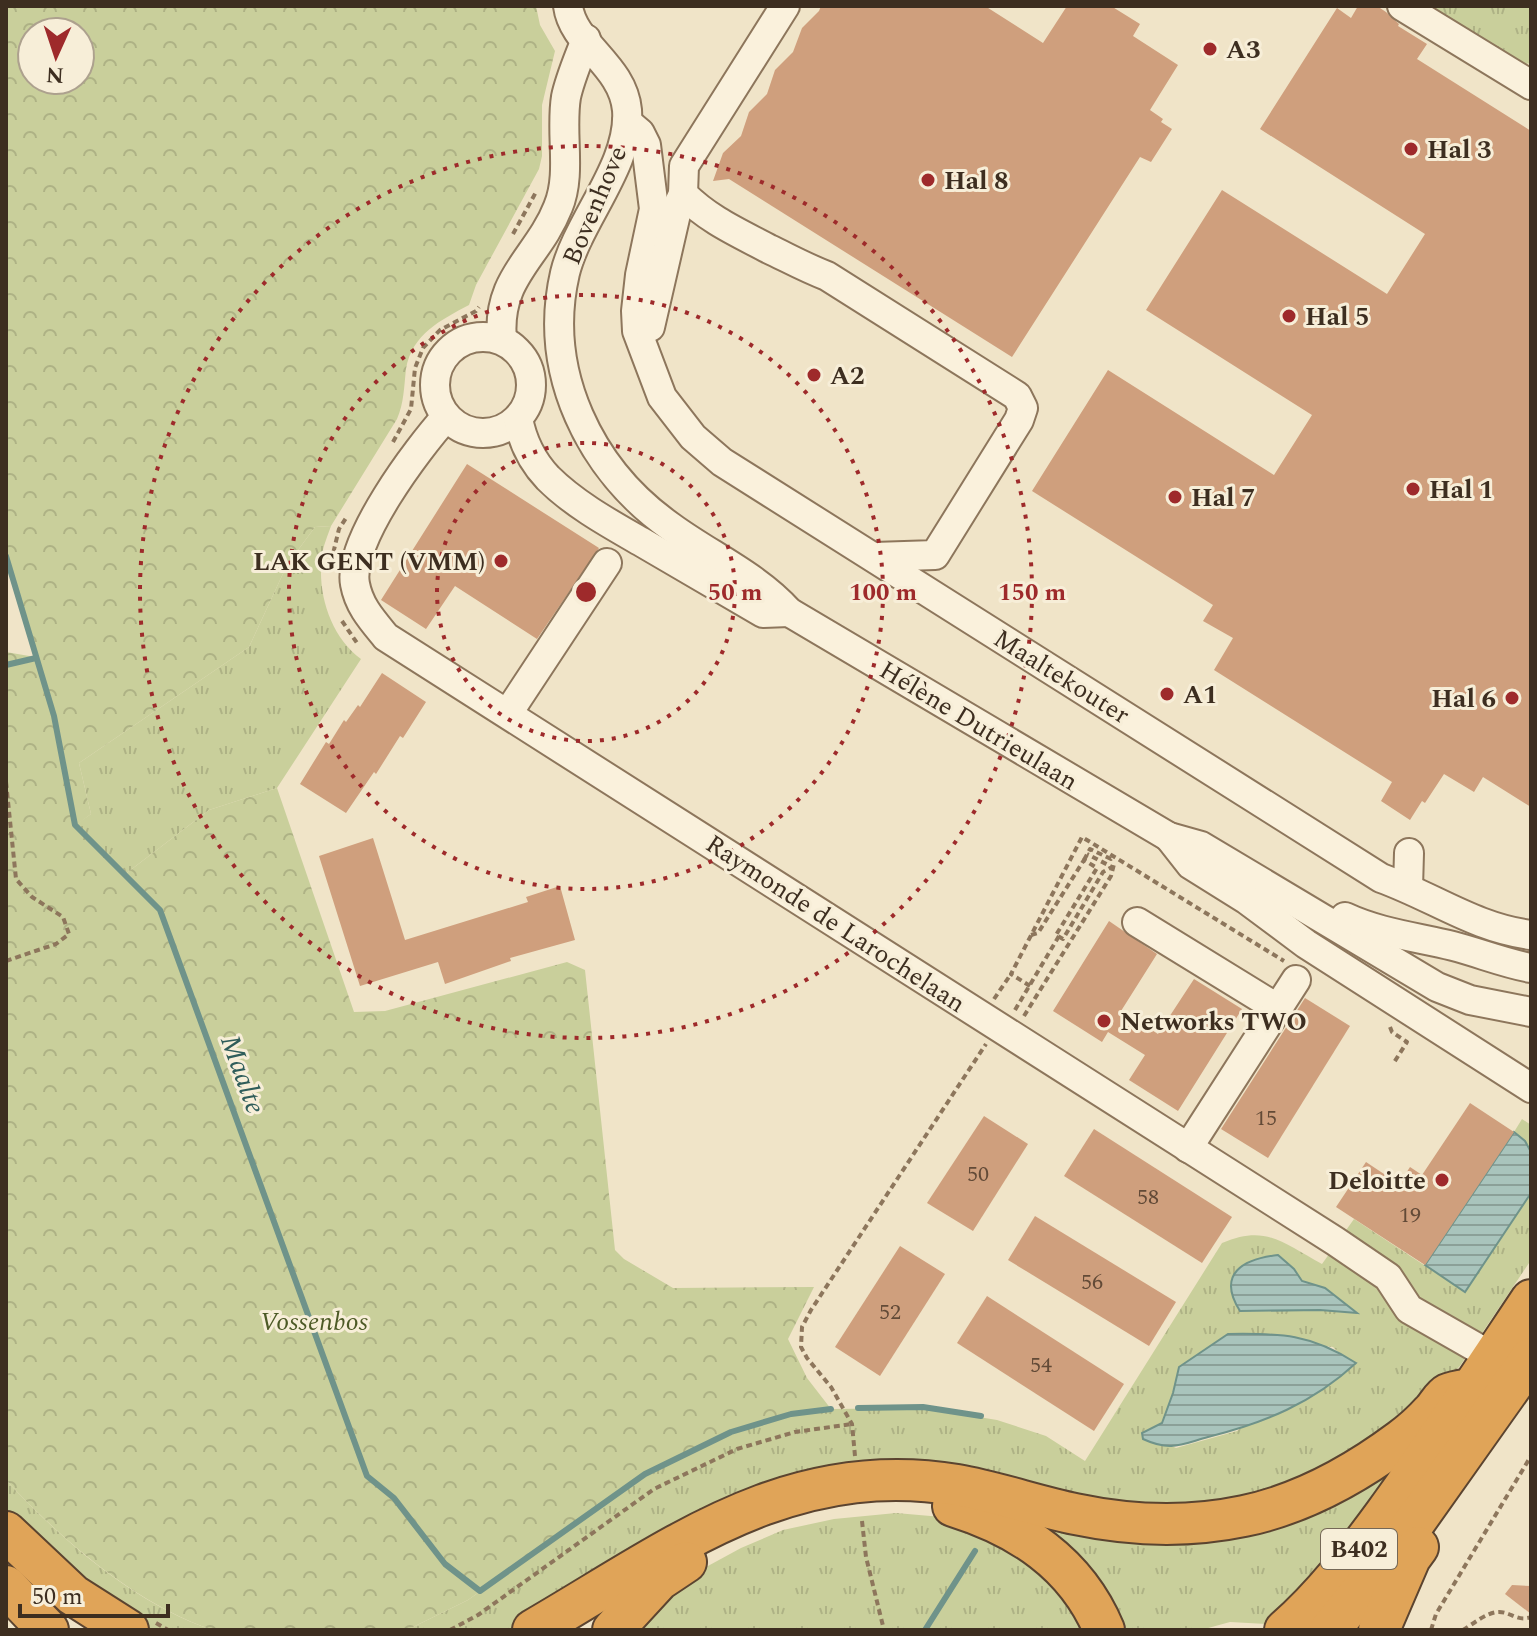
<svg xmlns="http://www.w3.org/2000/svg" width="1537" height="1636" viewBox="0 0 1537 1636" font-family="Spectral,serif">
<style>
.grass{fill:url(#grass-tufts);fill-rule:evenodd}
.forest{fill:url(#forest-crowns);fill-rule:evenodd}
.water{fill:url(#water-rules);stroke:#6f938a;stroke-width:2}
.lines{fill:none;stroke-linecap:round;stroke-linejoin:round}
.stream{stroke:#6f938a;stroke-width:6}
.building{fill:#cf9f7d}
.minor-casing{stroke:#8d765c;stroke-width:32}
.highway-casing{stroke:#5b4430;stroke-width:44}
.path{stroke:#8d765c;stroke-width:4;stroke-dasharray:6 4;stroke-linecap:butt}
.minor{stroke:#faf1dc;stroke-width:28}
.highway{stroke:#e0a458;stroke-width:40}
.ring{fill:none;stroke:#9e2a2b;stroke-width:4;stroke-dasharray:4 8}
.poi-dot{fill:#9e2a2b;stroke:#f7eed8;stroke-width:3}
.labels{text-anchor:middle;stroke-width:6;stroke-linejoin:round;paint-order:stroke}
.number-label{font-size:22px;fill:#624a37}
.shield{fill:#f7eed8;stroke:#756857;stroke-width:2}
.shield-label{font-size:24px;font-weight:bold;fill:#3d2e20}
.poi-label{font-size:26px;font-weight:bold;fill:#3d2e20;stroke:#f7eed8;text-anchor:start}
.street-label{font-size:26px;fill:#3d2e20;stroke:#f7eed8}
.park-label{font-size:26px;font-style:italic;fill:#4d5a26;stroke:#f7eed8}
.water-label{font-size:28px;font-style:italic;fill:#2f5d5a;stroke:#f7eed8}
.centre{fill:#9e2a2b;stroke:#f7eed8;stroke-width:4}
.ring-label{font-size:24px;text-anchor:middle;font-weight:bold;fill:#9e2a2b;stroke:#f7eed8;stroke-width:6;stroke-linejoin:round;paint-order:stroke}
</style>
<defs>
<pattern id="grass-tufts" width="24" height="20" patternUnits="userSpaceOnUse" patternTransform="scale(2)"><rect width="24" height="20" fill="#c9cf9b"/><path d="M3 7l-1-3M5 7V3M7 7l1-3M15 17l-1-3M17 17v-4M19 17l1-3" fill="none" stroke="#aeb285"/></pattern>
<pattern id="forest-crowns" width="20" height="18" patternUnits="userSpaceOnUse" patternTransform="scale(2)"><rect width="20" height="18" fill="#c9cf9b"/><path d="M2 6a3 3 0 1 1 6 0M12 15a3 3 0 1 1 6 0" fill="none" stroke="#aeb285"/></pattern>
<pattern id="water-rules" width="6" height="5" patternUnits="userSpaceOnUse" patternTransform="scale(2)"><rect width="6" height="5" fill="#a9c4bc"/><path d="M0 2.5h6" fill="none" stroke="#8ba098"/></pattern>
</defs>
<rect width="100%" height="100%" fill="#f0e4c8"/>
<g class="grass">
<path d="M1423,6H1528L1531,8V63L1520,65Z"/>
<path d="M331,526C328,535 323,546 322,556C317,593 330,636 361,659L277,788L209,810L124,875L75,825L91,814L79,763L249,647L287,565L315,527Z"/>
<path d="M1522,1119L1531,1125V1152L1525,1141L1514,1132Z"/>
<path d="M1531,1193V1260L1460,1366L1397,1429L1279,1494L1156,1513L923,1469L573,1593L509,1630H407L468,1600L645,1474L731,1432L791,1414L831,1409L924,1408L997,1420L1046,1436L1085,1461L1222,1243C1266,1224 1283,1243 1322,1264L1354,1219L1465,1292ZM1294,1269L1302,1281L1355,1313L1320,1310L1254,1311ZM1228,1335L1333,1347L1338,1352L1237,1431L1176,1448L1142,1433L1162,1423L1173,1393L1179,1367Z"/>
<path d="M1430,1424L1390,1482L1281,1616L1266,1624L1230,1622L1201,1630H1115L994,1503L1167,1536Z"/>
<path d="M6,1480C63,1541 132,1602 212,1630H153L123,1614L6,1515Z"/>
<path d="M896,1513L942,1517L1047,1570L1088,1630H627L684,1579L741,1548L783,1530L834,1519Z"/>
</g>
<path class="forest" d="M6,6H536L540,25L555,51L542,105V156L539,169L476,285L469,305C441,320 412,334 406,369C404,387 404,403 397,419L331,526L315,527L287,565L249,647L79,763L91,814L75,826L124,875L209,810L277,788L354,1012L385,1011L567,962L585,970L615,1250L624,1259L673,1288L814,1287L788,1339L807,1378L831,1409L791,1414L731,1432L645,1474L468,1600L407,1630H212C133,1602 62,1540 6,1480V652L35,657L6,556ZM32,32H80V80H32Z"/>
<g class="water">
<path d="M1514,1132L1525,1141L1531,1152V1193L1465,1292L1425,1265Z"/>
<path d="M1278,1255L1294,1269L1302,1281L1325,1288L1357,1313L1320,1310L1240,1311C1216,1273 1244,1259 1278,1255Z"/>
<path d="M1228,1334C1281,1333 1311,1334 1356,1363C1313,1403 1264,1423 1208,1437C1182,1444 1171,1452 1143,1439L1142,1433L1162,1423L1173,1393L1179,1367Z"/>
</g>
<g class="lines">
<g class="stream">
<path d="M6,556L54,716L75,825L160,910L367,1476L394,1498L445,1564L480,1591L645,1474L731,1432L791,1414L831,1409"/>
<path d="M6,665L36,658"/>
<path d="M858,1408L923,1407L981,1416"/>
<path d="M925,1630L975,1551"/>
</g>
</g>
<g class="building">
<path d="M821,6H985L1043,43L1067,6H1111L1140,24L1133,36L1178,65L1150,110L1163,119L1161,122L1172,129L1151,162L1140,157L1012,357L729,179L713,181L723,153L741,136L749,112L767,94L775,70L793,52L802,28L819,11Z"/>
<path d="M1358,6H1377L1386,12L1399,24L1398,26L1427,44L1417,59L1531,131V807L1483,777L1474,792L1444,774L1425,803L1422,801L1410,820L1381,801L1392,782L1214,670L1233,638L1203,621L1213,605L1032,491L1108,370L1274,475L1312,415L1146,310L1222,190L1387,294L1425,234L1260,129L1337,8L1351,18Z"/>
<path d="M467,464L599,548L537,639L455,586L426,629L381,600Z"/>
<path d="M382,673L426,702L403,738L400,736L376,774L374,772L346,813L300,784L326,742L329,744L344,720L346,722L358,705L360,707Z"/>
<path d="M373,838L405,940L528,902L526,897L560,886L575,940L510,958L511,961L445,984L438,962L360,986L319,856Z"/>
<path d="M1109,921L1157,954L1121,1011L1158,1034L1194,979L1242,1009L1178,1111L1129,1080L1145,1055L1108,1032L1102,1042L1053,1011Z"/>
<path d="M1305,998L1350,1026L1268,1158L1221,1129Z"/>
<path d="M1470,1103L1514,1132L1425,1265L1336,1207L1366,1162L1399,1184L1410,1167L1422,1175Z"/>
<path d="M984,1116L1028,1144L973,1231L927,1203Z"/>
<path d="M1094,1129L1232,1217L1202,1263L1064,1176Z"/>
<path d="M1035,1216L1176,1302L1149,1346L1008,1260Z"/>
<path d="M900,1246L945,1274L880,1376L835,1347Z"/>
<path d="M987,1296L1124,1384L1094,1431L957,1343Z"/>
<path d="M1512,1585L1531,1586V1614L1505,1594Z"/>
</g>
<g class="lines">
<defs>
<g id="minor">
<path d="M568,6C573,45 623,65 627,110C631,165 578,220 565,273C542,372 590,470 671,527C709,555 757,576 789,612L1169,837L1201,846L1437,987L1470,1000L1531,1012"/>
<path d="M785,6L684,166L683,194C709,220 737,232 769,249C788,258 806,268 827,276L1017,396L1023,408L1019,420L935,555L874,557"/>
<path d="M1402,6L1531,85"/>
<path d="M627,122L640,133L646,145L654,209L640,275L636,311L637,331L662,397L693,437L722,462L1381,878C1434,897 1475,928 1531,935"/>
<path d="M650,327L678,205L683,194"/>
<circle cx="483" cy="385" r="48"/>
<path d="M502,340C496,277 538,258 558,207C572,174 560,133 566,97C570,78 579,58 586,39"/>
<path d="M446,417C418,448 347,542 355,584C359,606 372,620 386,637L1335,1241L1388,1277L1409,1309L1493,1357"/>
<path d="M518,418C522,440 532,461 548,478C575,505 612,525 645,544C684,567 723,590 763,613L789,612"/>
<path d="M508,713L607,563"/>
<path d="M1169,837L1191,865L1247,900L1306,944L1531,1088"/>
<path d="M1408,888L1409,853"/>
<path d="M1345,917C1379,933 1416,937 1453,946C1480,953 1504,963 1531,968"/>
<path d="M1137,922L1277,1008"/>
<path d="M1188,1148L1296,980"/>
</g>
<g id="highway">
<path d="M953,1506C1020,1527 1076,1563 1104,1630"/>
<path d="M6,1532L73,1595L128,1630"/>
<path d="M6,1586L48,1630"/>
<path d="M533,1630C671,1550 787,1457 957,1485C997,1492 1036,1506 1075,1514C1132,1526 1187,1528 1244,1516C1302,1504 1354,1475 1401,1440C1412,1432 1423,1422 1432,1412C1437,1407 1442,1397 1448,1394C1454,1391 1465,1390 1472,1389"/>
<path d="M613,1630L659,1580L686,1562"/>
<path d="M1285,1630C1323,1597 1355,1555 1385,1514C1436,1444 1483,1372 1531,1300"/>
<path d="M1330,1630L1402,1540L1531,1358"/>
<path d="M1379,1630L1410,1558L1418,1547"/>
</g>
</defs>
<use href="#minor" class="minor-casing"/>
<use href="#highway" class="highway-casing"/>
<g class="path">
<path d="M513,234L536,192"/>
<path d="M393,442L411,409L415,368L423,348L440,330L476,311L479,307"/>
<path d="M331,562L339,529L346,518"/>
<path d="M342,621L357,643"/>
<path d="M6,782L16,879L32,897L63,917L69,934L56,944L6,961"/>
<path d="M1084,860L1090,849L1111,859L1113,856"/>
<path d="M1031,935L1038,933L1084,860L1097,868L1056,935L1063,939L1103,872L1112,867L1087,854"/>
<path d="M1030,986L1011,974L1082,837L1284,961"/>
<path d="M994,999L1011,974"/>
<path d="M1015,1010L1059,936"/>
<path d="M1024,1016L1111,876L1114,864"/>
<path d="M1390,1027L1392,1032L1407,1042L1393,1064"/>
<path d="M855,1456L852,1424L831,1387L807,1358L801,1347L802,1327L811,1310L986,1044"/>
<path d="M862,1521L866,1557L884,1630"/>
<path d="M156,1623L168,1630"/>
<path d="M450,1630L478,1615L654,1489L737,1449L795,1432L852,1424"/>
<path d="M1431,1630L1436,1614L1531,1456"/>
<path d="M1463,1630C1473,1624 1487,1612 1499,1612C1511,1612 1518,1622 1531,1617"/>
</g>
<use href="#minor" class="minor"/>
<use href="#highway" class="highway"/>
</g>
<g class="ring">
<circle cx="586" cy="592" r="149"/>
<circle cx="586" cy="592" r="297"/>
<circle cx="586" cy="592" r="446"/>
</g>
<g class="poi-dot">
<circle cx="1210" cy="49" r="8"/>
<circle cx="1411" cy="149" r="8"/>
<circle cx="928" cy="180" r="8"/>
<circle cx="1289" cy="316" r="8"/>
<circle cx="814" cy="375" r="8"/>
<circle cx="1413" cy="489" r="8"/>
<circle cx="1175" cy="497" r="8"/>
<circle cx="501" cy="561" r="8"/>
<circle cx="1167" cy="694" r="8"/>
<circle cx="1512" cy="698" r="8"/>
<circle cx="1104" cy="1021" r="8"/>
<circle cx="1442" cy="1180" r="8"/>
</g>
<g class="labels">
<g class="number-label">
<text x="1266" y="1125">15</text>
<text x="978" y="1181">50</text>
<text x="1148" y="1204">58</text>
<text x="1410" y="1222">19</text>
<text x="1092" y="1289">56</text>
<text x="890" y="1319">52</text>
<text x="1041" y="1372">54</text>
</g>
<rect class="shield" x="1321" y="1529" width="76" height="40" rx="6"/>
<g class="shield-label">
<text x="1359" y="1557">B402</text>
</g>
<g class="poi-label">
<text x="1226" y="58">A3</text>
<text x="1427" y="158">Hal 3</text>
<text x="944" y="189">Hal 8</text>
<text x="1305" y="325">Hal 5</text>
<text x="830" y="384">A2</text>
<text x="1429" y="498">Hal 1</text>
<text x="1191" y="506">Hal 7</text>
<text x="485" y="570" text-anchor="end">LAK GENT (VMM)</text>
<text x="1183" y="703">A1</text>
<text x="1496" y="707" text-anchor="end">Hal 6</text>
<text x="1120" y="1030">Networks TWO</text>
<text x="1426" y="1189" text-anchor="end">Deloitte</text>
</g>
<g class="street-label">
<text transform="translate(594 205) rotate(-67)" y="9">Bovenhove</text>
<text transform="translate(1062 676) rotate(32)" y="9">Maaltekouter</text>
<text transform="translate(979 725) rotate(31)" y="9">Hélène Dutrieulaan</text>
<text transform="translate(836 923) rotate(33)" y="9">Raymonde de Larochelaan</text>
</g>
<g class="park-label">
<text x="314" y="1330">Vossenbos</text>
</g>
<g class="water-label">
<text transform="translate(244 1074) rotate(70)" y="10">Maalte</text>
</g>
</g>
<circle cx="586" cy="592" r="12" class="centre"/>
<g class="ring-label">
<text x="735" y="600">50 m</text>
<text x="883" y="600">100 m</text>
<text x="1032" y="600">150 m</text>
</g>
<rect width="1537" height="1636" fill="none" stroke="#3d2e20" stroke-width="16"/>
<g transform="translate(56 56) rotate(183)"><circle r="38" fill="#f7eed8" stroke="#ada18e" stroke-width="2"/>
<path d="M0-6L14 30L0 20L-14 30Z" fill="#9e2a2b"/>
<text y="-12" font-size="22" font-weight="bold" text-anchor="middle" fill="#3d2e20">N</text>
</g>
<path d="M20 1604v12h148v-12" fill="none" stroke="#3d2e20" stroke-width="4"/>
<text x="32" y="1604" font-size="24" fill="#3d2e20" stroke="#f7eed8" stroke-width="6" paint-order="stroke">50 m</text>
</svg>
